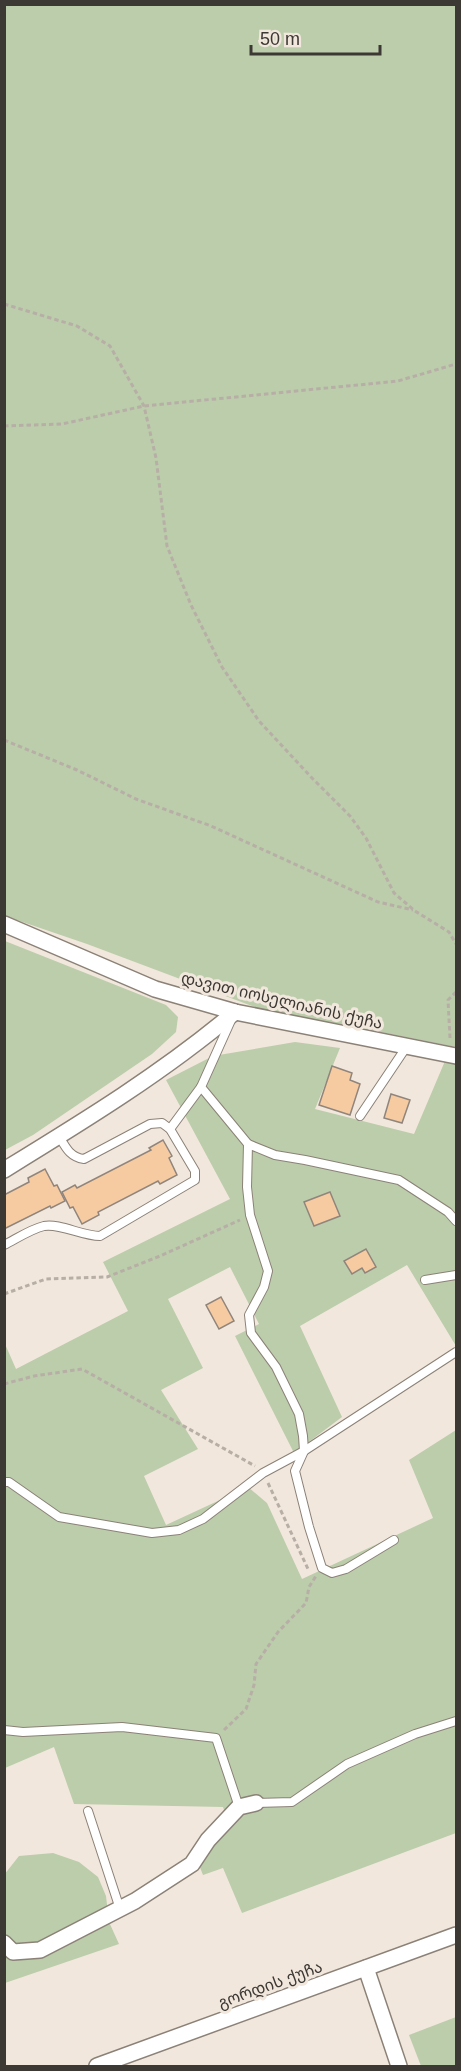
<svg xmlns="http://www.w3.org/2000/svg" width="461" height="2071" viewBox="0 0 461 2071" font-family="Helvetica,'Noto Sans Georgian',sans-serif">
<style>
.green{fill:#bccdab}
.building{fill:#f7cba1;stroke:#90857c;stroke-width:1.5}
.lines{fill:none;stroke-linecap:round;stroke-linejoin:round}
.service-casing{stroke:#8b8177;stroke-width:10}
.minor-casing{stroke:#8b8177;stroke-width:18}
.path{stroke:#b7afa6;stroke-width:3;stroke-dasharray:4.5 3;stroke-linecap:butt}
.service{stroke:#fff;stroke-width:8}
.minor{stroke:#fff;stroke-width:15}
.labels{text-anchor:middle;stroke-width:6;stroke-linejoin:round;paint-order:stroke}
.street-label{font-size:16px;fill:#3c3834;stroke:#f2e7dc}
</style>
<rect width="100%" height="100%" fill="#f2e7dc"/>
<g class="green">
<path d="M5,5H456V1047L341,1024L288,1017L260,1009L87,944L5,916Z"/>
<path d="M5,941L166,1005L178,1017L176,1032L152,1054L33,1135L5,1150Z"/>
<path d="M295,1042L340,1048L315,1109L414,1134L445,1061L456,1064V1346L407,1265L300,1326L342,1417L294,1453L235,1336L259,1324L230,1267L168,1299L203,1368L161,1390L198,1449L144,1476L166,1525L248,1487L267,1503L302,1579L433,1518L409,1460L456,1430V1833L242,1913L223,1868L203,1875L199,1865L228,1822L223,1807L74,1804L54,1747L5,1768V1344L16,1369L128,1311L103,1262L230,1199L166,1080L213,1056Z"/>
<path d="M53,1853L79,1862L98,1877L106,1896L109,1922L119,1944L5,1983L4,1875L19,1856Z"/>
<path d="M456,2017V2066H421L409,2035Z"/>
</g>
<g class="building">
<path d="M332,1066L352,1073L350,1080L360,1084L350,1115L319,1105Z"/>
<path d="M391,1094L410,1100L402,1123L384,1118Z"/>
<path d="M163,1140L172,1156L169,1158L177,1175L160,1184L158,1181L98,1212L99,1215L82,1224L73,1207L70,1208L62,1192L75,1185L77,1188L151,1150L149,1148Z"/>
<path d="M45,1169L54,1186L57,1185L65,1201L51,1208L50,1206L4,1229V1195L29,1182L28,1178Z"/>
<path d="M330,1192L340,1216L314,1226L304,1202Z"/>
<path d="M366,1249L376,1267L365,1273L362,1268L352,1274L344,1261Z"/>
<path d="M221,1297L234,1321L219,1329L206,1305Z"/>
</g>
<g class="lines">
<defs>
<g id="service">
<path d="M232,1018L201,1087L248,1144L247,1187L250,1215L268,1271L264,1287L249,1315L251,1333L276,1367L299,1414L303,1436L304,1451L295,1471L309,1527L322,1568L332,1573L346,1569L394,1540"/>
<path d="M360,1116L407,1046"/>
<path d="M170,1129L201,1087"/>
<path d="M248,1144L275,1155L305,1160L399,1180L448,1212L456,1221"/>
<path d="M4,1245C16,1239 31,1229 44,1226C60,1223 82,1236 100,1236L195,1180V1171L170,1129L162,1123L150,1124L84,1159C70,1157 66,1148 59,1136"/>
<path d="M425,1280L456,1275"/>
<path d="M4,1482H9L59,1517L152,1533L179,1530L203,1519L263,1473L304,1451L456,1352"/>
<path d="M4,1730L23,1732L122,1727L216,1738L239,1807"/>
<path d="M256,1803L292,1802L347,1764L415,1734L456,1721"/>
<path d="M88,1811L120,1909"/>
</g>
<g id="minor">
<path d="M4,924L155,989L235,1012L456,1056"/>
<path d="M4,1170C84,1121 164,1072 235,1012"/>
<path d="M4,1943L13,1952L40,1950L135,1901L192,1864L208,1840L239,1807L256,1803"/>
<path d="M366,1968L399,2066"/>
<path d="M97,2066L456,1935"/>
</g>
</defs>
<use href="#service" class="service-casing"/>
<use href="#minor" class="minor-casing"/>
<g class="path">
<path d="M4,304L77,326L110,346L144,406L156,458L167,546L191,605L222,667L259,721L312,778L350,816L366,838L394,893L415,911L449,932L456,944"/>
<path d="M4,426L62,424L144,406L398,381L456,364"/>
<path d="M4,740L77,770L136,799L211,826L378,902L413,910"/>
<path d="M450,1038L448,1000L456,992"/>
<path d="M4,1294L46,1279L107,1277L160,1256L240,1220"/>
<path d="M4,1384L34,1376L82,1369L255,1466"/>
<path d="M268,1483L308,1569"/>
<path d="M224,1730L246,1709L254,1685L256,1664L278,1632L306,1603L309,1587L316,1576"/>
</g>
<use href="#service" class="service"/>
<use href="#minor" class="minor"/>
</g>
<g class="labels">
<g class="street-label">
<text transform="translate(282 1000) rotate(13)" y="6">დავით იოსელიანის ქუჩა</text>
<text transform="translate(270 1984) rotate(-20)" y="6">გორდის ქუჩა</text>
</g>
</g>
<rect width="461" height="2071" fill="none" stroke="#3c3834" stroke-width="12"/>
<path d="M251 45v9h129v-9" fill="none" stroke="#3c3834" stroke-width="3"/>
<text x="260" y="45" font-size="18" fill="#3c3834" stroke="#f2e7dc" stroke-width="4.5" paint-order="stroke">50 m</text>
</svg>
